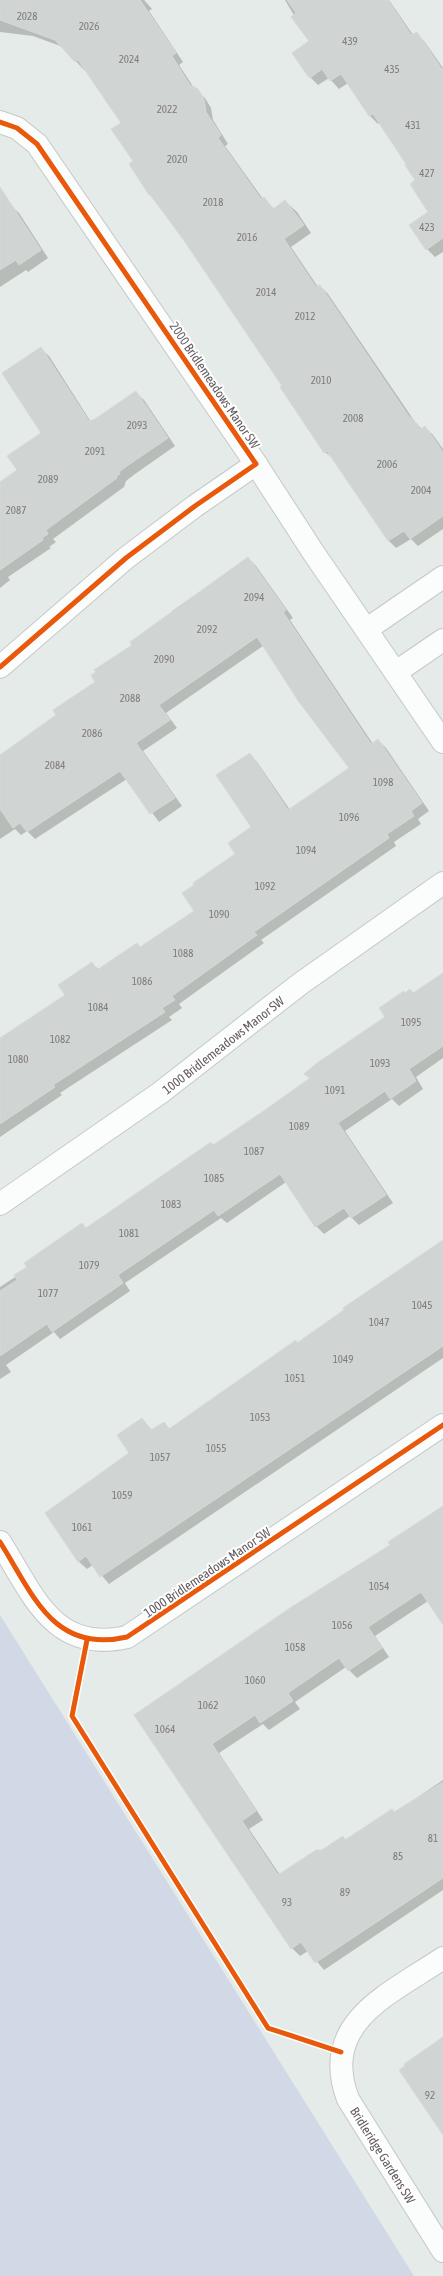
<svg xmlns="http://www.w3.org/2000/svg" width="443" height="2276" viewBox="0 0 443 2276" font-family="'Asap Condensed',sans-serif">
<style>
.green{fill:#d1d9e6}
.shadow{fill:#0003}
.building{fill:#d0d4d2;stroke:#d4dad7}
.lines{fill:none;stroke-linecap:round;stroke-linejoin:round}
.street-casing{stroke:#c7c7c7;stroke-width:24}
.street{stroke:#fbfcfc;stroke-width:22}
.cycleway-casing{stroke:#fff;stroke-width:8}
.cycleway{stroke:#e8590c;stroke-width:5}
.labels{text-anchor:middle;stroke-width:4;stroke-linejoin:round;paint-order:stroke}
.number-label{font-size:11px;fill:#7f7a7e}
.street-label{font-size:13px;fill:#635b61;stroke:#fff}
</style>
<rect width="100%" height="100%" fill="#e5ebe8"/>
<path class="green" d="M0,1615L414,2276H0Z"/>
<g class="shadow">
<path d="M0,0H144L152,9L149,11L183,62L179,65L194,88L205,98L211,108L213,120L228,144L225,146L263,199L264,198L274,209L285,201L297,212L311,233L291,247L318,287L320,286L328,294L413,419L422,430L425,427L433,435L443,449V529L418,546L411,539L396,548L388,540L334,459L325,452L284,386L186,241L150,195L130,164L134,162L122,123L85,68L84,70L63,47L33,36L0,32Z"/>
<path d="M285,0H389L413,35L416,33L424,41L443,68L439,71L443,78V252L435,257L427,249L430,212L408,164L380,123L378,124L370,116L348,83L339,89L329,78L318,85L310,77V42Z"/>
<path d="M0,204L10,205L19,213L48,258L28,272L26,270L0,287Z"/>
<path d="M41,349L49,356L91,422L136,393L144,400L175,446L135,474L126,481L124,487L53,539L56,542L49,547L51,548L8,577L10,580L0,588V483L19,471L43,434Z"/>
<path d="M248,558L256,566L293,618L290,620L373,744L378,740L386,748L429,811L418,819L421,824L394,842L396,846L261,940L264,943L179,1004L182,1008L169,1017L172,1020L60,1093L62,1095L0,1137V1039L67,995L92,963L99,970L137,944L141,948L196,911L237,855L252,828L250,754L257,762L290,810L350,769L263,646L166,713L177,728L143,751L182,806L159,822L127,779L35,839L27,831L21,835L15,829L0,839V756L58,715L97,682L133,645L173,613L172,611Z"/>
<path d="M443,974V1058L416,1077L423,1089L399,1106L392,1099L345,1131L393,1203L359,1225L350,1216L324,1234L316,1226L286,1182L227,1223L221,1218L125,1283L130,1291L60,1339L54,1332L6,1365L11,1372L0,1379V1287L213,1146L311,1079L387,1018L405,994L410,990L414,994Z"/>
<path d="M443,1241V1358L109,1584L93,1565L87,1569L78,1561L131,1453L142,1419L152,1430L164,1423L170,1429L298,1344Z"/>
<path d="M443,1507V1619L428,1601L375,1636L389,1657L357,1678L346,1667L295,1702L300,1709L269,1730L263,1724L219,1753L263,1820L249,1829L280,1875L322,1851L346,1841L394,1813L443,1780V1890L324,1970L308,1951L300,1956L292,1948L136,1715L392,1546Z"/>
</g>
<g class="building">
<path d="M0,0H140L176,53L172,56L190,85L198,89L204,99L206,112L221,135L218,138L261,199L264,197L273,209L285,200L304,225L284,239L316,287L320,285L410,418L412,417L420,430L425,426L443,452V516L410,539L404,531L388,541L327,451L324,453L280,387L282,386L185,242L150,194L149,195L129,164L133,161L111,129L121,123L78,60L75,62L55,40L0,20Z"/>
<path d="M287,0H388L411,35L417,32L443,71V238L426,250L409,225L428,212L410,184L415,180L405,165L406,164L373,114L369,116L341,74L330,81L322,69L310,78L307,75L292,53L309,41L291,17L296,13Z"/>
<path d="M0,187L41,250L19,265L16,260L0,270Z"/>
<path d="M41,347L89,421L95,419L136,391L168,438L127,466L119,472L120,474L116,477L117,478L46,530L48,534L42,538L43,540L0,570V482L17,470L7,456L41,433L2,373Z"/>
<path d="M248,557L286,610L283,612L371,744L378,739L422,803L411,811L414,816L387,834L389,838L254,932L257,935L172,996L175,1000L162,1008L165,1012L53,1085L55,1087L0,1124V1038L65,995L58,985L92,962L97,970L137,943L140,947L194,911L182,893L194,885L193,883L235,854L228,843L251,827L216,775L250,753L288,810L349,768L299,702L257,637L159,705L170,720L136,743L175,798L150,814L120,771L27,832L20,823L13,828L0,809V755L56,715L53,710L95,682L91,675L96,672L94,670L132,645L130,642Z"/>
<path d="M443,973V1046L409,1069L416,1081L390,1099L385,1091L338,1123L386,1195L351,1218L344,1208L315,1227L280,1174L218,1216L214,1210L118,1275L123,1283L52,1332L47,1324L0,1356V1291L17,1280L14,1275L27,1267L24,1263L82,1223L86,1228L211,1142L213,1145L265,1110L310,1078L304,1074L317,1063L385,1017L379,1008L404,991L405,993L410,989L413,993Z"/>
<path d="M443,1240V1346L100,1577L86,1556L78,1562L45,1513L129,1453L117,1435L142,1418L151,1430L164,1422L169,1429L296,1340L297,1343L344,1310L343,1308Z"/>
<path d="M443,1506V1625L421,1592L368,1627L382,1648L348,1671L339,1658L288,1693L293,1701L260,1723L255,1715L212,1744L256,1811L242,1821L278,1875L316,1850H322L343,1836L345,1840L392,1809L394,1812L443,1782V1878L315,1963L301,1942L291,1949L134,1715L290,1608L390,1545L388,1542Z"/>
<path d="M443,2037V2135L399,2070L405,2066L404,2064Z"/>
</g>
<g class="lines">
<defs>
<g id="street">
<path d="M0,122L17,128L37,144L256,464L195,506L126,558L0,667"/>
<path d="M256,464L313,552L443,742"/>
<path d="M367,629L443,577"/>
<path d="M396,672L443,640"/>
<path d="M0,1204L160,1093L300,984L443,883"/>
<path d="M0,1542C33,1594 53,1654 127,1637L443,1425"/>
<path d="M443,1958C390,1994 319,2022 348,2099L443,2251"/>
</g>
</defs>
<use href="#street" class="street-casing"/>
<use href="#street" class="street"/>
<defs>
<g id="cycleway">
<path d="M0,122L17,128L37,144L256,464L195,506L126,558L0,667"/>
<path d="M0,1542C33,1594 53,1654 127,1637L443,1425"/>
<path d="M87,1640L72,1716L268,2028L341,2052"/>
</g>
</defs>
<use href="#cycleway" class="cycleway-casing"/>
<use href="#cycleway" class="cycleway"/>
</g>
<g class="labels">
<g class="number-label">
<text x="27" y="20">2028</text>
<text x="89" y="30">2026</text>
<text x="350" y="45">439</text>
<text x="129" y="63">2024</text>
<text x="392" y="73">435</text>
<text x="167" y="113">2022</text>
<text x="413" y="129">431</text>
<text x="177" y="163">2020</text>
<text x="427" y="177">427</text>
<text x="213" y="206">2018</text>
<text x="427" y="231">423</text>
<text x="247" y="241">2016</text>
<text x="266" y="296">2014</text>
<text x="305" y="320">2012</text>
<text x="321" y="384">2010</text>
<text x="353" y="422">2008</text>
<text x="137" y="429">2093</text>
<text x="95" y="455">2091</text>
<text x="387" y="468">2006</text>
<text x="48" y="483">2089</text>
<text x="421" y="494">2004</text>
<text x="16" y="514">2087</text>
<text x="254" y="601">2094</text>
<text x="207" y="633">2092</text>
<text x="164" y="663">2090</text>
<text x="130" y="702">2088</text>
<text x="92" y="737">2086</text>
<text x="55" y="769">2084</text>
<text x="383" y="786">1098</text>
<text x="349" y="821">1096</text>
<text x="306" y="854">1094</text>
<text x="265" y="890">1092</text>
<text x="219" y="918">1090</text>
<text x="183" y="957">1088</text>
<text x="142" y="985">1086</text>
<text x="98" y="1011">1084</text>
<text x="411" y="1026">1095</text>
<text x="60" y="1043">1082</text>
<text x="18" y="1063">1080</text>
<text x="380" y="1067">1093</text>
<text x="335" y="1094">1091</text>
<text x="299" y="1130">1089</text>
<text x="254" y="1155">1087</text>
<text x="214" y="1182">1085</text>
<text x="171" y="1208">1083</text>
<text x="129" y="1237">1081</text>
<text x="89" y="1269">1079</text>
<text x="48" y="1297">1077</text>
<text x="422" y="1309">1045</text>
<text x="379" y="1326">1047</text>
<text x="343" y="1363">1049</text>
<text x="295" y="1382">1051</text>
<text x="260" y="1421">1053</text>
<text x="216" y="1452">1055</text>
<text x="160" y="1461">1057</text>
<text x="122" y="1499">1059</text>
<text x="82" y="1531">1061</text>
<text x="379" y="1590">1054</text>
<text x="342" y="1629">1056</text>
<text x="295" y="1651">1058</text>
<text x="255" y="1684">1060</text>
<text x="208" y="1709">1062</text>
<text x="165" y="1733">1064</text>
<text x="433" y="1842">81</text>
<text x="398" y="1860">85</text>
<text x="345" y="1896">89</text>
<text x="287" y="1906">93</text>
<text x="430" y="2099">92</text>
</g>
<g class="street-label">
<text transform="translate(215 385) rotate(56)" y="5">2000 Bridlemeadows Manor SW</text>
<text transform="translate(223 1045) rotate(-38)" y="5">1000 Bridlemeadows Manor SW</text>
<text transform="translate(207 1572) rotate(-34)" y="5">1000 Bridlemeadows Manor SW</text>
<text transform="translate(383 2155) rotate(58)" y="5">Bridleridge Gardens SW</text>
</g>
</g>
</svg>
